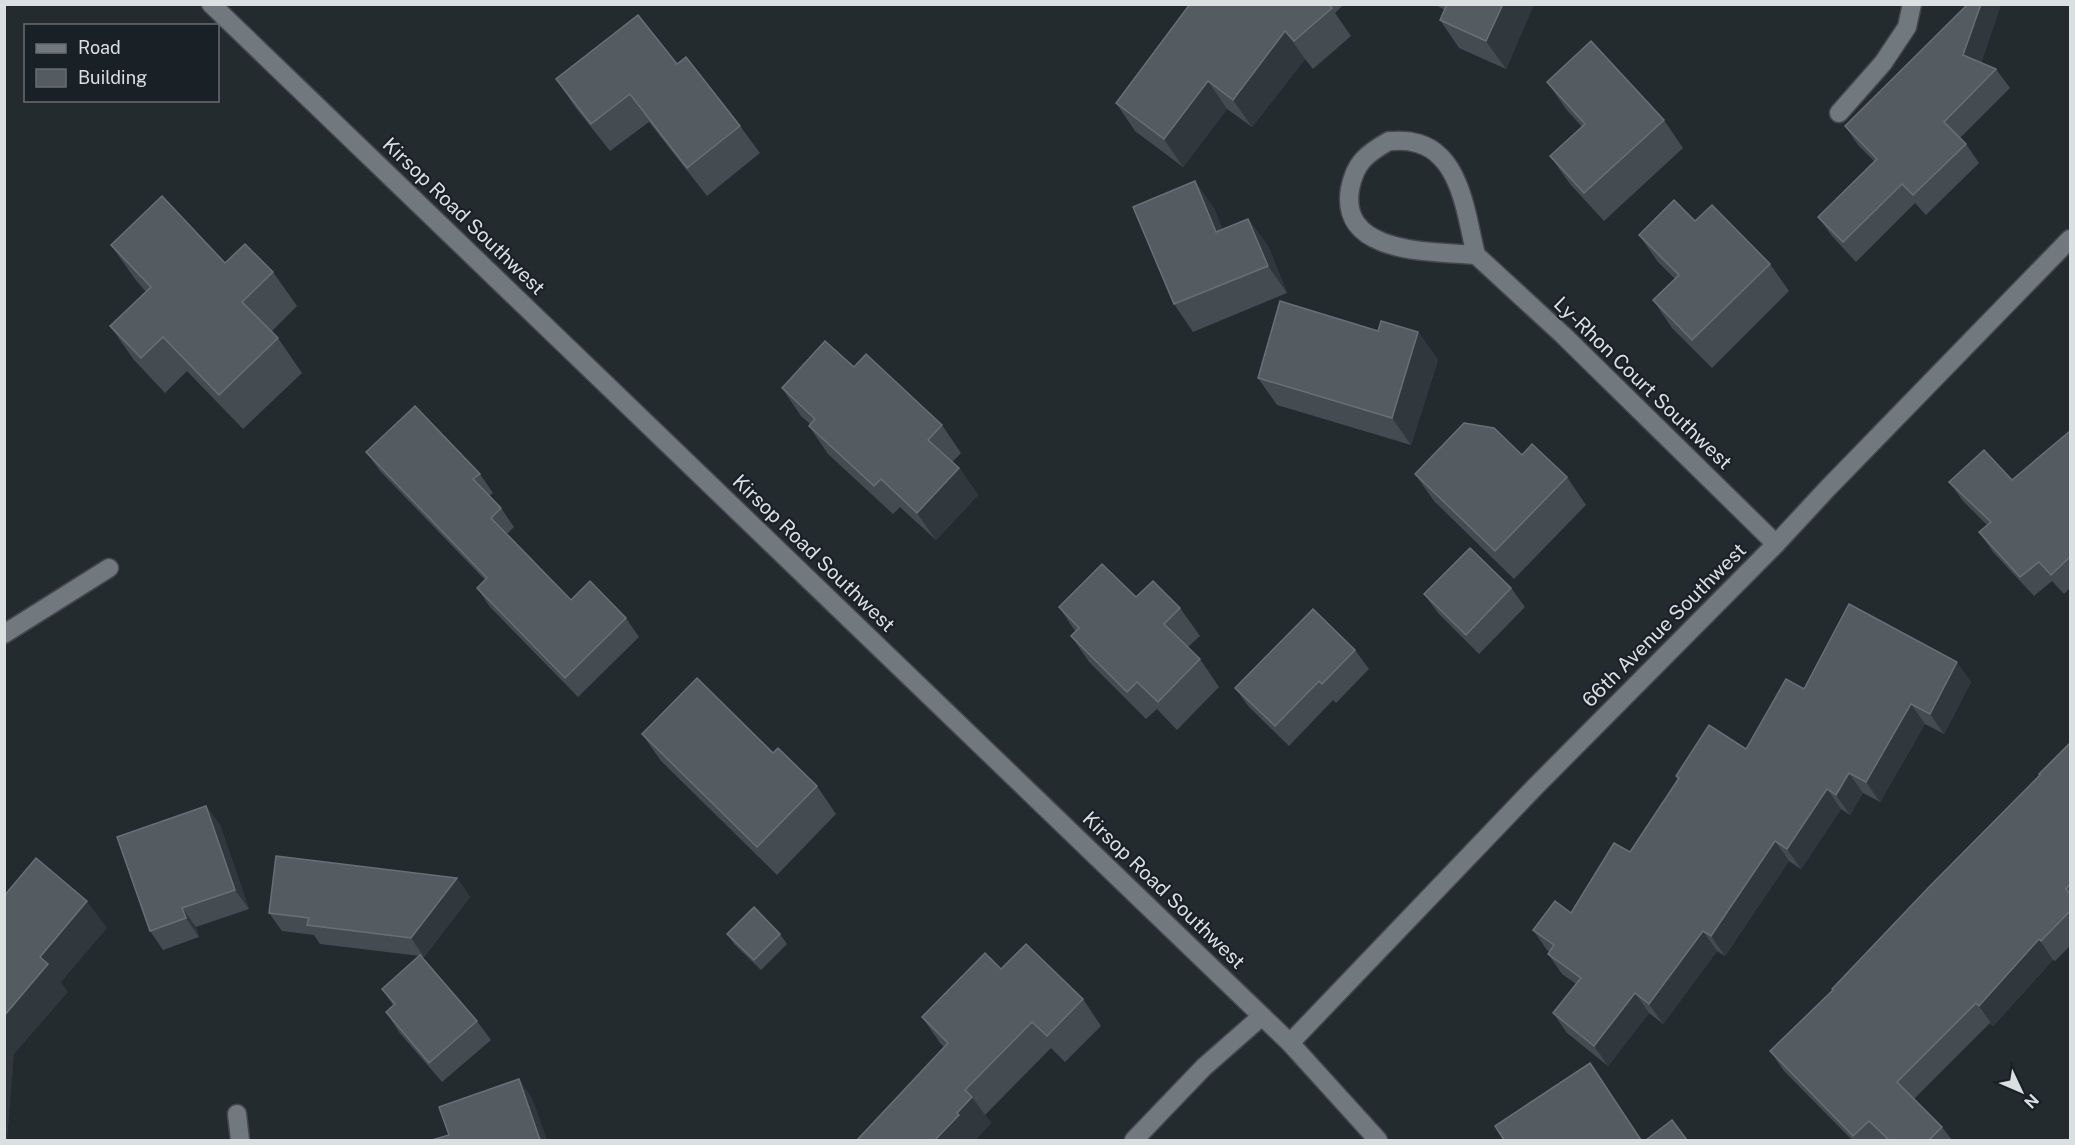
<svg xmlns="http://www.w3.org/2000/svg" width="2075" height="1145" viewBox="0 0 2075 1145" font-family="'Public Sans',sans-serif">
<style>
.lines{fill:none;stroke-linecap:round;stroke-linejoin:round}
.minor-casing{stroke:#42484c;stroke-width:21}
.minor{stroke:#71797e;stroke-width:18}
.wall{fill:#444c51}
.shaded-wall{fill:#31383d}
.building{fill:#545c61;stroke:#697075;stroke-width:1.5}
.labels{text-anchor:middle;stroke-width:4.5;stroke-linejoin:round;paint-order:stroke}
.street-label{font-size:20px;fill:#dadfe2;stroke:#1a2126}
</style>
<rect width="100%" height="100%" fill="#242b2f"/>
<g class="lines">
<defs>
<g id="minor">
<path d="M211,4L1290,1043L1378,1140"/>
<path d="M1839,113L1883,63L1907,27L1912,4"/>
<path d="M1389,141C1396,141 1405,140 1412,142C1461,150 1466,216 1476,255C1434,251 1339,256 1350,189C1355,163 1366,154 1389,141Z"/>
<path d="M1476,255L1563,335L1776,544"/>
<path d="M4,634L109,568"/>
<path d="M1290,1043L1534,788L1776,544L1826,490L2070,239"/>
<path d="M237,1114L240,1140"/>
<path d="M1134,1140L1204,1067L1262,1016"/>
</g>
</defs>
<use href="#minor" class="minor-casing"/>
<use href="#minor" class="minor"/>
</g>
<g class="wall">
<path d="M1190,4H1344L1335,13L1351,36L1313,69L1305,59L1252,127L1227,109L1183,167L1135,131L1116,103Z"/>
<path d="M1434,4H1534L1506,69L1459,48L1440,20L1445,10Z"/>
<path d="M1968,4H2001L1981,63L1996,69L2010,88L1960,138L1966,144L1979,163L1926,215L1915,203L1856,262L1832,236L1818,217L1874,161L1858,145L1845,126Z"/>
<path d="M677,64L740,126L760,153L707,196L649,122L610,151L575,107L556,79Z"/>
<path d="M1547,82L1664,120L1683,148L1604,221L1570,184L1550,156L1582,127L1566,109Z"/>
<path d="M1214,208L1222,229L1248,219L1268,246L1287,293L1193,332L1174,304Z"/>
<path d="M1695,221L1770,264L1789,291L1712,368L1672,328L1653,300L1675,279L1658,262L1639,235Z"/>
<path d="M111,245L273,272L297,306L271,332L278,338L302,373L243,429L187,371L165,393L134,360L110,326L146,292L135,279Z"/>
<path d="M1378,331L1418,332L1438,360L1411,445L1277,405L1258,378Z"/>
<path d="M854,367L942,425L961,453L952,462L959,468L978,495L936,540L900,507L893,514L828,454L809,426L810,424L801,416L782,388Z"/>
<path d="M2070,431V588L2064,594L2052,581L2034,596L1993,552L1979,532L1987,525L1963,501L1949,482L2012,480Z"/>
<path d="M366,452L480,474L493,493L489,496L501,508L514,527L507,534L571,600L626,618L639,637L578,697L490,607L477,588L485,580L380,471Z"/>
<path d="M1415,474L1567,477L1586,505L1514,579L1434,501Z"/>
<path d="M1511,588L1525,607L1479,654L1438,613L1424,594Z"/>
<path d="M1136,597L1180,608L1200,636L1188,647L1200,659L1219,687L1177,730L1157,709L1146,719L1090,663L1071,636L1075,631L1059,607Z"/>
<path d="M1355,650L1369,669L1336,703L1333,700L1289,746L1249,707L1235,688Z"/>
<path d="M1971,682L1944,734L1925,724L1880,802L1863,793L1850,815L1841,809L1801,869L1789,861L1725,956L1717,951L1663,1024L1649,1013L1608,1066L1567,1033L1553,1013L1576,984L1562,974L1548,954L1550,952L1547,950L1533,930L1571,913L1630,852L1678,780L1676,776L1746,749L1804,689Z"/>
<path d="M642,734L773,753L817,786L836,814L777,875L661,761Z"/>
<path d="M2070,743V946L2055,961L2053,960L1993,1026L1990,1023L1914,1099L1942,1127L1952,1140H1852L1784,1071L1770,1051L1833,991Z"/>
<path d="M206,806L220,825L249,909L196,927L199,937L163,950L150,931Z"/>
<path d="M457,878L470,897L424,957L421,956L477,1021L491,1040L442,1082L399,1032L386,1012L393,1005L382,989L420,956L320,944L314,935L282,931L269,913Z"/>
<path d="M727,934H780L787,944L761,970L734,944Z"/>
<path d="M1001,969L1083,999L1101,1026L1065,1062L1051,1048L985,1115L991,1123L976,1139L977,1140H857L944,1047L940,1043L922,1017Z"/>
</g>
<g class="shaded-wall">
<path d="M1503,4H1534L1506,69L1486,41Z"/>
<path d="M1981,4H2001L1977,74L1963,55Z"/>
<path d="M1285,31L1305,59L1252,127L1233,100Z"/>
<path d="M1208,81L1227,109L1183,167L1164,139Z"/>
<path d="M1195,181L1214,208L1235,260L1216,232Z"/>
<path d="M1248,219L1268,246L1287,293L1268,266Z"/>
<path d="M1418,332L1438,360L1411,445L1392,418Z"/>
<path d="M959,468L978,495L936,540L917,513Z"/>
<path d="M1957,662L1971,682L1944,734L1930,714Z"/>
<path d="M1911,704L1925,724L1880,802L1866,782Z"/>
<path d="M1849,773L1863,793L1850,815L1836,795Z"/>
<path d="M1827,789L1841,809L1801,869L1787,849Z"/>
<path d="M206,806L220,825L249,909L235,890Z"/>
<path d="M1775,841L1789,861L1725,956L1711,936Z"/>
<path d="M457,878L470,897L424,957L411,938Z"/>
<path d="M87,901L107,928L61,982L68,992L14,1054L7,1140H4V1016L40,957Z"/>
<path d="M182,908L196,927L199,937L186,918Z"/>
<path d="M1703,931L1717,951L1663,1024L1649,1004Z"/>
<path d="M2039,939L2053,960L1993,1026L1979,1006Z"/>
<path d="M1635,993L1649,1013L1608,1066L1594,1046Z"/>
<path d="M1590,1063L1607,1088L1642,1140H1641Z"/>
<path d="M519,1079L532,1098L547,1140H540Z"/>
<path d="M972,1097L991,1123L976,1139L977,1140H935Z"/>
</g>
<g class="building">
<path d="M1190,4H1328L1332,8L1294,41L1285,31L1233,100L1208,81L1164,139L1116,103Z"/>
<path d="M1447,4H1503L1486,41L1440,20Z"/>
<path d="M1968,4H1981L1963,55L1996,69L1944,122L1966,144L1913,195L1902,184L1843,242L1818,217L1877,159L1845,126Z"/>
<path d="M638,15L677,64L686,57L740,126L687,168L630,94L591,124L556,79Z"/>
<path d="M1591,41L1664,120L1584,193L1550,156L1585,124L1547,82Z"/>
<path d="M1195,181L1216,232L1248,219L1268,266L1174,304L1133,207Z"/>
<path d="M162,196L225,263L245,244L273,272L242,302L278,338L219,395L163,337L141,358L110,326L151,287L111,245Z"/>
<path d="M1674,200L1695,221L1712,205L1770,264L1692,340L1653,300L1679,275L1639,235Z"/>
<path d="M1280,301L1378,331L1381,321L1418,332L1392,418L1258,378Z"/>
<path d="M825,341L854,367L866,354L942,425L928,440L959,468L917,513L881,479L874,486L809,426L815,419L782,388Z"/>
<path d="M415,406L480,474L473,479L501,508L491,518L571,600L590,581L626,618L565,678L477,588L487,578L366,452Z"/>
<path d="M1464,423L1494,428L1522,455L1532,444L1567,477L1495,551L1415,474Z"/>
<path d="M2070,431V557L2051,575L2039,562L2020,577L1979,532L1991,522L1949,482L1984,450L2012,480Z"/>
<path d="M1470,548L1511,588L1466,635L1424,594Z"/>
<path d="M1102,564L1136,597L1153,581L1180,608L1164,624L1200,659L1158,702L1137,682L1127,692L1071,636L1079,628L1059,607Z"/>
<path d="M1849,604L1957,662L1930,714L1911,704L1866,782L1849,773L1836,795L1827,789L1787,849L1775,841L1711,936L1703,931L1649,1004L1635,993L1594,1046L1553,1013L1581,978L1548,954L1554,945L1533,930L1555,901L1571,913L1614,843L1630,852L1679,778L1676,776L1709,725L1746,749L1786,679L1804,689Z"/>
<path d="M1313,609L1355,650L1322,684L1319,681L1275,726L1235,688Z"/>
<path d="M697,678L773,753L778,748L817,786L757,847L642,734Z"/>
<path d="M2070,743V884L2066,889L2070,894V911L2041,941L2039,939L1979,1006L1976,1003L1897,1082L1942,1127L1929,1140H1889L1869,1121L1853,1136L1770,1051L1833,990L1832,989L1929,887L2040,775L2039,774Z"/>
<path d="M206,806L235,890L182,908L186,918L150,931L117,837Z"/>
<path d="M276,856L457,878L411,938L307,925L309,918L269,913Z"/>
<path d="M36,858L87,901L40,957L48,964L4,1016V896Z"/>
<path d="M754,907L780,934L754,960L727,934Z"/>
<path d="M1026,944L1083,999L1047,1036L1032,1022L965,1090L972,1097L957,1113L959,1115L935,1140H857L948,1043L922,1017L985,953L1001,969Z"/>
<path d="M420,955L477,1021L429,1063L386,1012L395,1004L382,989Z"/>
<path d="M1590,1063L1641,1140H1504L1495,1126Z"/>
<path d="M519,1079L540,1140H432L449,1135L439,1107Z"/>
<path d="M1672,1120L1687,1140H1646Z"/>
</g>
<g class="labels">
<g class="street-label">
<text transform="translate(464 216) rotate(44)" y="7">Kirsop Road Southwest</text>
<text transform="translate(1643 383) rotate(44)" y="7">Ly-Rhon Court Southwest</text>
<text transform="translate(814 553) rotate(44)" y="7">Kirsop Road Southwest</text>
<text transform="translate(1664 625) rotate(-45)" y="7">66th Avenue Southwest</text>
<text transform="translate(1164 890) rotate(44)" y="7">Kirsop Road Southwest</text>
</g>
</g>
<rect width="2075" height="1145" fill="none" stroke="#dadfe2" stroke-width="12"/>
<rect x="24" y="24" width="195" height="78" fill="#1a2126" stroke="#676d71" stroke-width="1.5"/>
<rect x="36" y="44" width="30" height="9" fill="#71797e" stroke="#676d71" stroke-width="1.5"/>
<text x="78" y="54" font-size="18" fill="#dadfe2">Road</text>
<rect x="36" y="69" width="30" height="18" fill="#545c61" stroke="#676d71" stroke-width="1.5"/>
<text x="78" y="84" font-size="18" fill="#dadfe2">Building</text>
<g transform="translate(2021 1091) rotate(134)" stroke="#1a2126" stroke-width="4.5" paint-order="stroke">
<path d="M0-4.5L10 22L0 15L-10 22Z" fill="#dadfe2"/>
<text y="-9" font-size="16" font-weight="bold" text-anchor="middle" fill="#dadfe2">N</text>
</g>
</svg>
